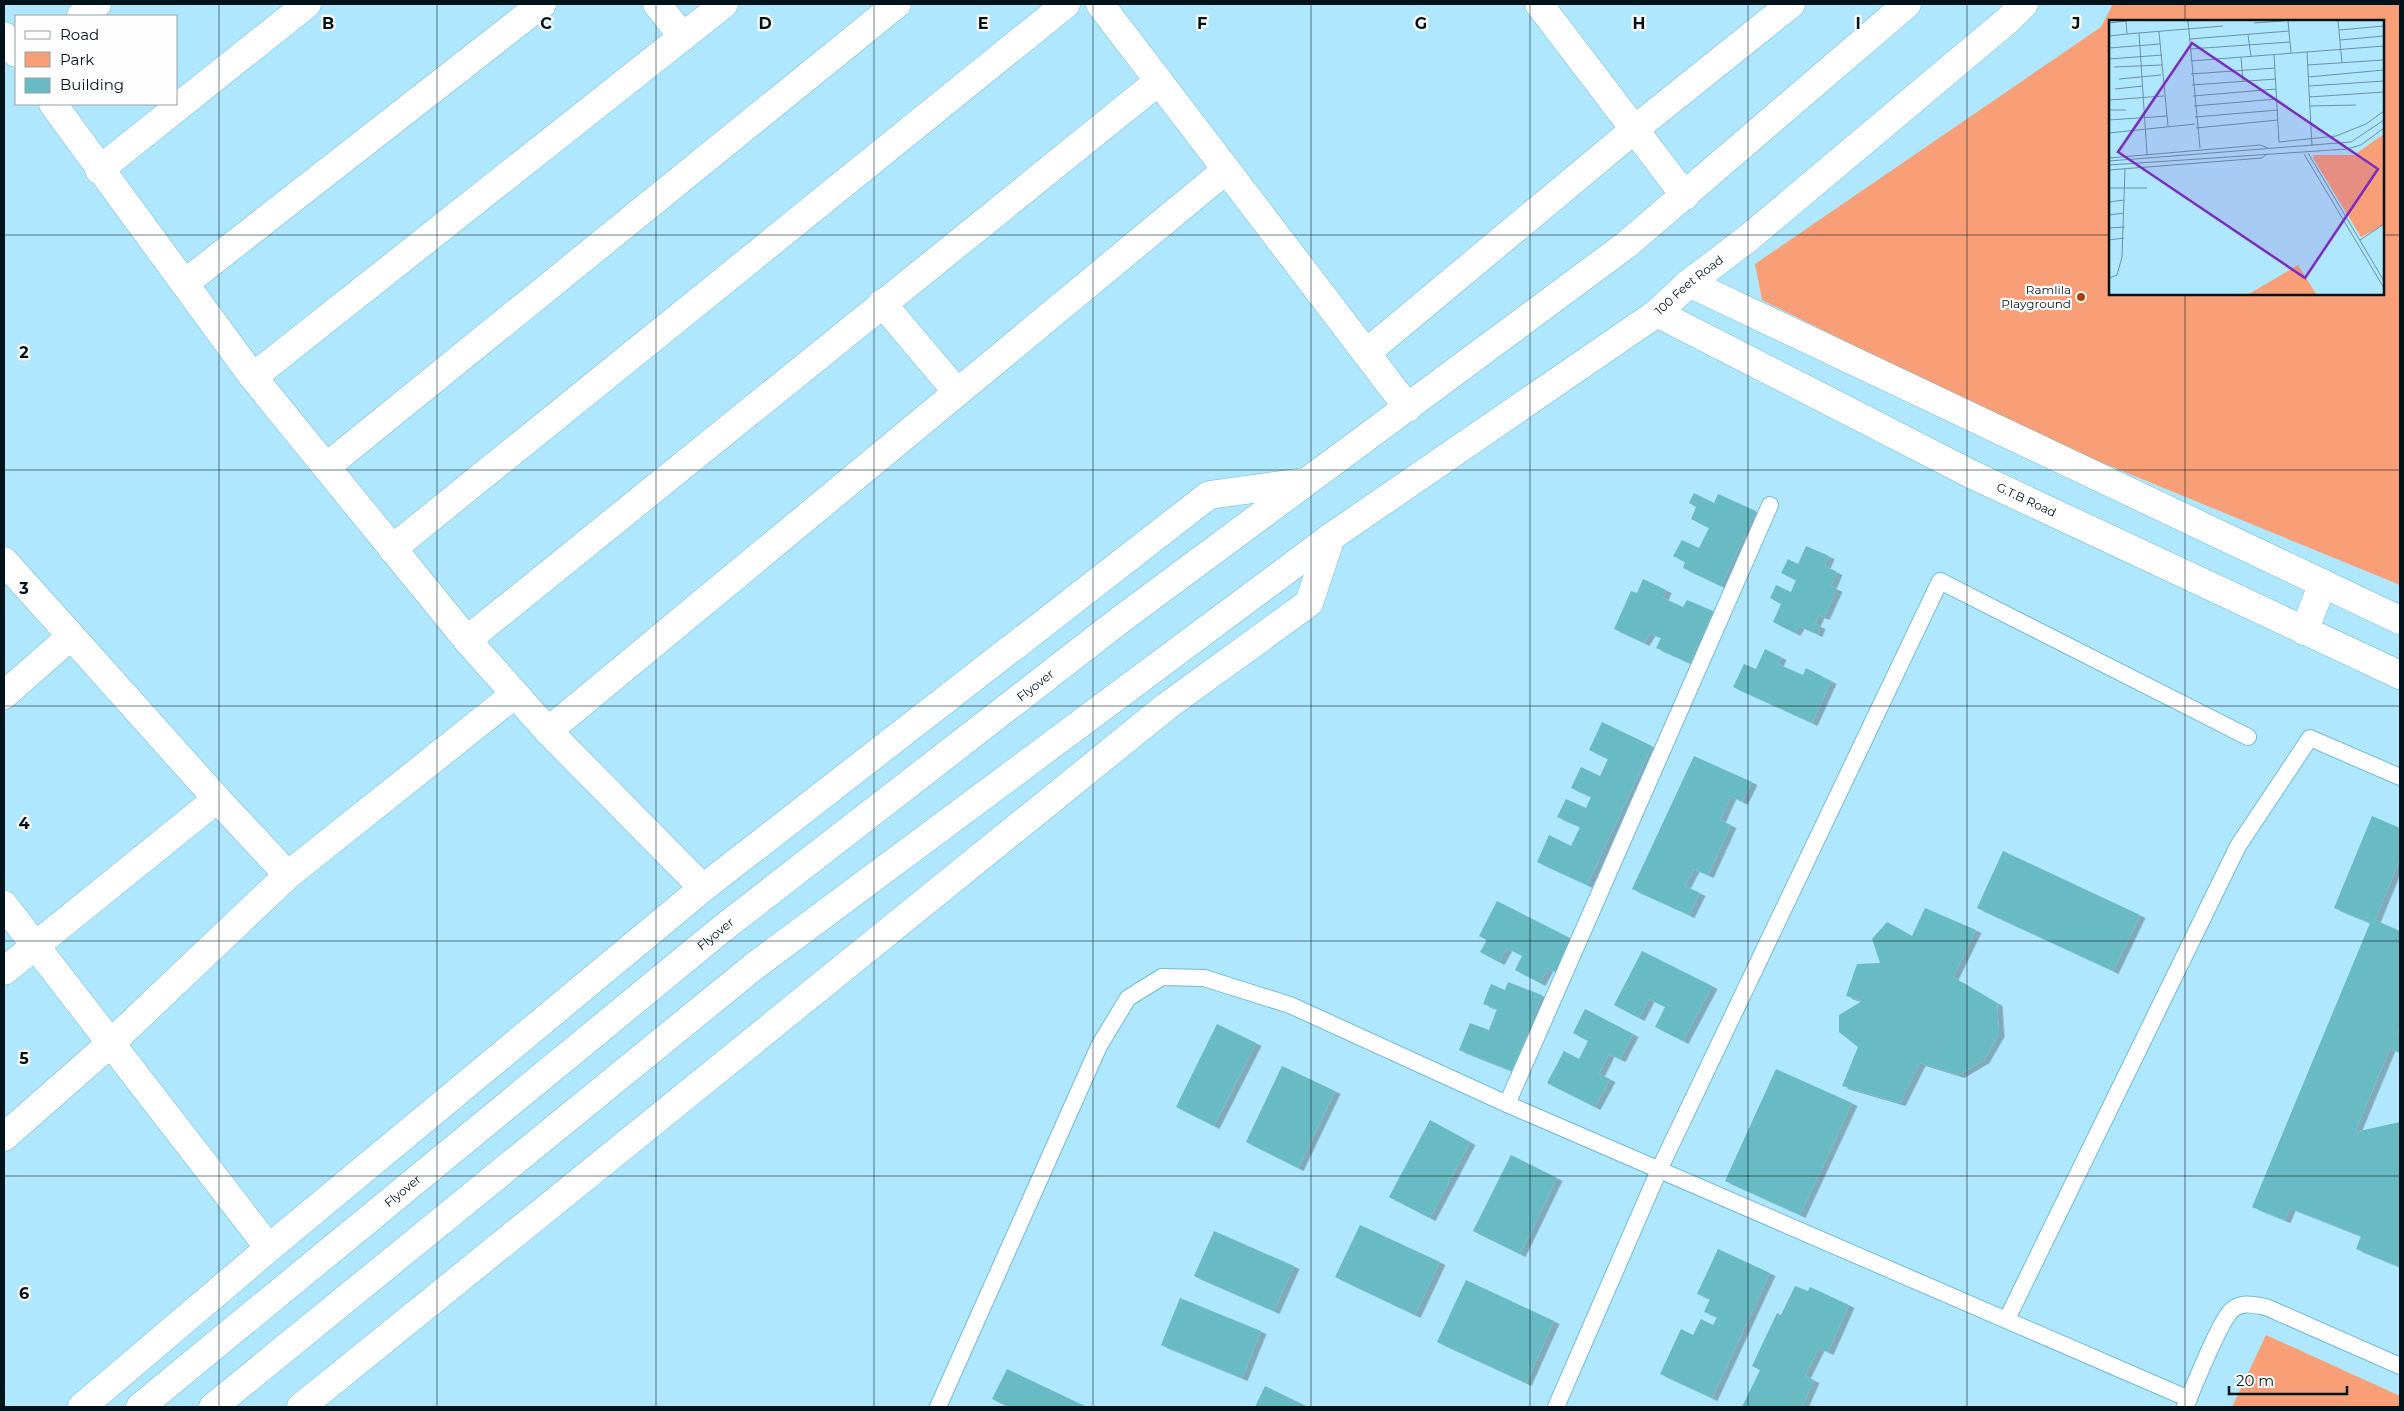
<svg xmlns="http://www.w3.org/2000/svg" width="2404" height="1411" viewBox="0 0 2404 1411" font-family="Montserrat,sans-serif">
<style>
.green{fill:#f99f77;fill-rule:evenodd}
.building{fill:#68bac3;filter:url(#shadow)}
.lines{fill:none;stroke-linecap:round;stroke-linejoin:round}
.lane-casing{stroke:#73bad5;stroke-width:18}
.street-casing{stroke:#73bad5;stroke-width:29}
.secondary-casing{stroke:#73bad5;stroke-width:29}
.lane{stroke:#fff;stroke-width:16}
.street{stroke:#fff;stroke-width:28}
.secondary{stroke:#fff;stroke-width:28}
.grid{fill:none;stroke:#00131b;stroke-width:1;stroke-opacity:0.55}
.poi-dot{fill:#a54204;stroke:#fefefe;stroke-width:2}
.labels{text-anchor:middle;stroke-width:4.5;stroke-linejoin:round;paint-order:stroke}
.street-label{font-size:12px;fill:#00131b;stroke:#fefefe}
.poi-label{font-size:12px;fill:#00131b;stroke:#fefefe;text-anchor:end}
.inset-road{fill:none;stroke:#6992a3;stroke-width:1}
.view{fill:#7b2cbf;fill-opacity:0.15;stroke:#7b2cbf;stroke-width:2.5}
.inset-edge{fill:none;stroke:#00131b;stroke-width:2.5}
.grid-label{font-size:16px;text-anchor:middle;font-weight:bold;fill:#00131b;stroke:#fefefe;stroke-width:4.5;stroke-linejoin:round;paint-order:stroke}
</style>
<defs>
<filter id="shadow"><feDropShadow dx="5.5" dy="3" stdDeviation="0" flood-color="#0004"/></filter>
</defs>
<rect width="100%" height="100%" fill="#afe7fe"/>
<g class="green">
<path d="M2113,4H2400V585L2037,436L1762,300L1755,264L2101,27ZM2110,21H2383V294H2110Z"/>
<path d="M2266,1335L2400,1396V1407H2232Z"/>
</g>
<g class="building">
<path d="M1694,493L1714,503L1718,494L1756,511L1721,586L1683,568L1685,562L1673,556L1682,540L1699,548L1709,528L1691,519L1696,507L1689,503Z"/>
<path d="M1806,546L1829,556L1825,566L1837,572L1831,586L1837,589L1824,617L1819,615L1815,624L1820,626L1817,634L1799,626L1795,633L1773,622L1781,604L1770,598L1776,585L1791,592L1796,580L1781,573L1788,559L1798,564Z"/>
<path d="M1643,579L1666,590L1663,598L1683,607L1687,600L1713,611L1689,663L1656,648L1661,638L1650,633L1644,643L1614,629L1631,591L1637,593Z"/>
<path d="M1765,649L1781,657L1778,664L1803,675L1806,668L1831,681L1812,723L1733,687L1744,664L1756,669Z"/>
<path d="M1602,722L1652,746L1587,885L1537,862L1549,835L1571,846L1580,827L1557,817L1566,799L1586,808L1591,797L1571,788L1581,767L1600,776L1608,759L1589,750Z"/>
<path d="M1694,756L1752,782L1742,802L1731,796L1720,820L1731,825L1708,875L1694,869L1685,886L1700,893L1689,915L1632,889Z"/>
<path d="M2372,816L2400,828V859L2375,920L2400,931V1025L2397,1033L2400,1034V1053L2390,1048L2355,1132L2400,1122V1267L2356,1249L2361,1236L2290,1208L2285,1220L2252,1207L2370,923L2334,908Z"/>
<path d="M2003,851L2140,915L2113,971L1977,908Z"/>
<path d="M1497,901L1572,939L1556,972L1548,968L1540,983L1515,970L1522,956L1507,948L1499,962L1480,952L1487,940L1479,936Z"/>
<path d="M1925,908L1976,930L1953,977L1997,1003L1999,1034L1984,1060L1959,1075L1920,1063L1900,1103L1842,1086L1858,1047L1839,1032V1015L1862,1001L1846,996L1857,964L1880,963L1872,939L1887,922L1912,936Z"/>
<path d="M1642,951L1712,986L1683,1041L1655,1027L1665,1007L1649,999L1639,1018L1614,1005Z"/>
<path d="M1508,982L1542,995L1512,1071L1459,1050L1470,1023L1489,1030L1497,1009L1483,1004L1491,984L1505,990Z"/>
<path d="M1585,1009L1633,1034L1620,1059L1609,1054L1599,1074L1610,1079L1595,1107L1547,1083L1564,1051L1579,1059L1588,1041L1573,1033Z"/>
<path d="M1217,1024L1256,1043L1214,1126L1176,1107Z"/>
<path d="M1282,1066L1335,1091L1298,1168L1246,1142Z"/>
<path d="M1776,1069L1852,1103L1800,1215L1725,1181Z"/>
<path d="M1430,1120L1470,1142L1430,1218L1389,1197Z"/>
<path d="M1511,1155L1557,1178L1520,1254L1473,1231Z"/>
<path d="M1360,1225L1440,1262L1415,1315L1335,1277Z"/>
<path d="M1214,1231L1294,1266L1274,1311L1194,1276Z"/>
<path d="M1718,1249L1770,1273L1712,1398L1660,1374L1681,1329L1693,1335L1701,1319L1713,1325L1717,1317L1704,1312L1710,1299L1697,1294Z"/>
<path d="M1466,1280L1554,1321L1526,1383L1437,1342Z"/>
<path d="M1795,1286L1808,1291L1810,1287L1849,1305L1828,1352L1819,1348L1805,1376L1814,1380L1802,1407H1742L1760,1370L1752,1366L1777,1313L1781,1315Z"/>
<path d="M1180,1298L1261,1331L1242,1378L1161,1345Z"/>
<path d="M1007,1369L1087,1407H1009L992,1399Z"/>
<path d="M1265,1386L1308,1407H1255Z"/>
</g>
<g class="lines">
<defs>
<g id="lane">
<path d="M1507,1104L1770,505"/>
<path d="M2007,1319L2238,846L2310,738L2400,777"/>
<path d="M938,1407L1099,1046L1128,998L1162,977L1204,978L1290,1005L1507,1104L2189,1399"/>
<path d="M1556,1407L1660,1168L1940,581L2248,737"/>
<path d="M2185,1407C2193,1389 2220,1320 2232,1310C2242,1301 2254,1305 2266,1307L2400,1366"/>
</g>
<g id="street">
<path d="M657,4L683,37"/>
<path d="M1100,4L1408,408"/>
<path d="M1539,4L1685,196"/>
<path d="M81,16L97,4"/>
<path d="M4,36L16,53"/>
<path d="M53,104L253,377L467,640L548,731L703,888"/>
<path d="M99,170L307,4"/>
<path d="M185,283L542,4"/>
<path d="M882,303L957,392"/>
<path d="M1366,353L1635,129L1791,4"/>
<path d="M253,377L724,4"/>
<path d="M326,467L897,4"/>
<path d="M392,549L1066,4"/>
<path d="M4,561L217,799L288,875"/>
<path d="M467,640L1159,81"/>
<path d="M4,695L70,637"/>
<path d="M548,731L1226,170"/>
<path d="M4,905L269,1248"/>
<path d="M4,971L217,799"/>
<path d="M4,1137L111,1043L288,875L514,695"/>
</g>
<g id="secondary">
<path d="M1689,283L2400,620"/>
<path id="s1" d="M1657,313L1973,475L2400,675"/>
<path d="M2304,631L2323,583"/>
<path d="M82,1407L269,1248L703,888L1209,495L1304,482"/>
<path id="s2" d="M140,1407L723,928L1120,620L1626,245L1907,4"/>
<path id="s3" d="M213,1407L752,968L1331,537L1657,313L1689,283L1746,240L2008,20L2024,4"/>
<path d="M301,1407L1167,706L1309,603L1331,537"/>
</g>
</defs>
<use href="#lane" class="lane-casing"/>
<use href="#street" class="street-casing"/>
<use href="#secondary" class="secondary-casing"/>
<use href="#lane" class="lane"/>
<use href="#street" class="street"/>
<use href="#secondary" class="secondary"/>
</g>
<path class="grid" d="M219,4V1407M437,4V1407M656,4V1407M874,4V1407M1093,4V1407M1311,4V1407M1530,4V1407M1748,4V1407M1967,4V1407M2185,4V21M4,235H2110M2383,235H2400M2185,294V1407M4,470H2400M4,706H2400M4,941H2400M4,1176H2400"/>
<circle class="poi-dot" cx="2081" cy="297" r="5"/>
<g class="labels">
<g class="street-label">
<text dy="4" stroke="none"><textPath href="#s3" startOffset="1855">100 Feet Road</textPath></text>
<text dy="4" stroke="none"><textPath href="#s1" startOffset="414">G.T.B Road</textPath></text>
<text dy="4" stroke="none"><textPath href="#s2" startOffset="1150">Flyover</textPath></text>
<text dy="4" stroke="none"><textPath href="#s2" startOffset="745">Flyover</textPath></text>
<text dy="4" stroke="none"><textPath href="#s2" startOffset="340">Flyover</textPath></text>
</g>
<g class="poi-label">
<text x="2071" y="294">Ramlila<tspan x="2071" dy="14">Playground</tspan></text>
</g>
</g>
<g transform="translate(2109 20)">
<rect width="275" height="275" fill="#afe7fe"/>
<path d="M275,114V205L252,217L204,138L205,135H245ZM189,245L207,274H140Z" fill="#f99f77"/>
<path class="inset-road" d="M17,1L18,14L114,6M79,1L91,128M179,1L182,33M229,1L233,43M0,3L17,1M145,3L174,1M230,10L275,6M50,12L59,106M30,13L38,134M139,15L142,36M0,16L18,14M81,19L180,11M231,20L275,16M0,28L51,24M81,29L181,22M198,32L203,126M165,34L170,122M132,37L134,61M0,39L53,35M82,41L275,26M198,45L275,40M5,47L53,45M82,54L166,48M199,57L275,50M10,59L52,55M83,65L167,59M200,66L275,61M6,69L34,66M84,76L167,69M200,77L275,72M0,80L55,76M85,86L168,79M201,86L247,85M0,90H17M86,97L169,90M0,100L58,96M87,108L169,100M0,113L86,104M170,122L227,116L257,104L275,91M199,133L275,261M195,134L275,268M0,138L151,125L159,128M0,141L242,122L275,100M0,145L238,129L252,125L275,108M0,150L153,138L158,134M0,168H38M0,182L15,180M0,195L15,193M0,208L16,207M0,220L15,218M251,220L275,204M0,258L8,255L13,237L16,149"/>
<path class="view" d="M83,23L269,149L196,258L9,132Z"/>
<rect width="275" height="275" class="inset-edge"/>
</g>
<g class="grid-label">
<text x="328" y="29">B</text>
<text x="546" y="29">C</text>
<text x="765" y="29">D</text>
<text x="983" y="29">E</text>
<text x="1202" y="29">F</text>
<text x="1421" y="29">G</text>
<text x="1639" y="29">H</text>
<text x="1858" y="29">I</text>
<text x="2076" y="29">J</text>
<text x="24" y="358">2</text>
<text x="24" y="594">3</text>
<text x="24" y="829">4</text>
<text x="24" y="1064">5</text>
<text x="24" y="1299">6</text>
</g>
<rect width="2404" height="1411" fill="none" stroke="#00131b" stroke-width="10"/>
<rect x="15" y="15" width="162" height="90" fill="#fefefe" stroke="#98a0a3"/>
<rect x="25" y="31" width="25" height="8" fill="#ffffff" stroke="#98a0a3"/>
<text x="60" y="40" font-size="15" fill="#00131b">Road</text>
<rect x="25" y="52" width="25" height="15" fill="#f99f77" stroke="#98a0a3"/>
<text x="60" y="65" font-size="15" fill="#00131b">Park</text>
<rect x="25" y="78" width="25" height="15" fill="#68bac3" stroke="#98a0a3"/>
<text x="60" y="90" font-size="15" fill="#00131b">Building</text>
<path d="M2229 1386v8h118v-8" fill="none" stroke="#00131b" stroke-width="2.5"/>
<text x="2236" y="1386" font-size="15" fill="#00131b" stroke="#fefefe" stroke-width="4" paint-order="stroke">20 m</text>
</svg>
